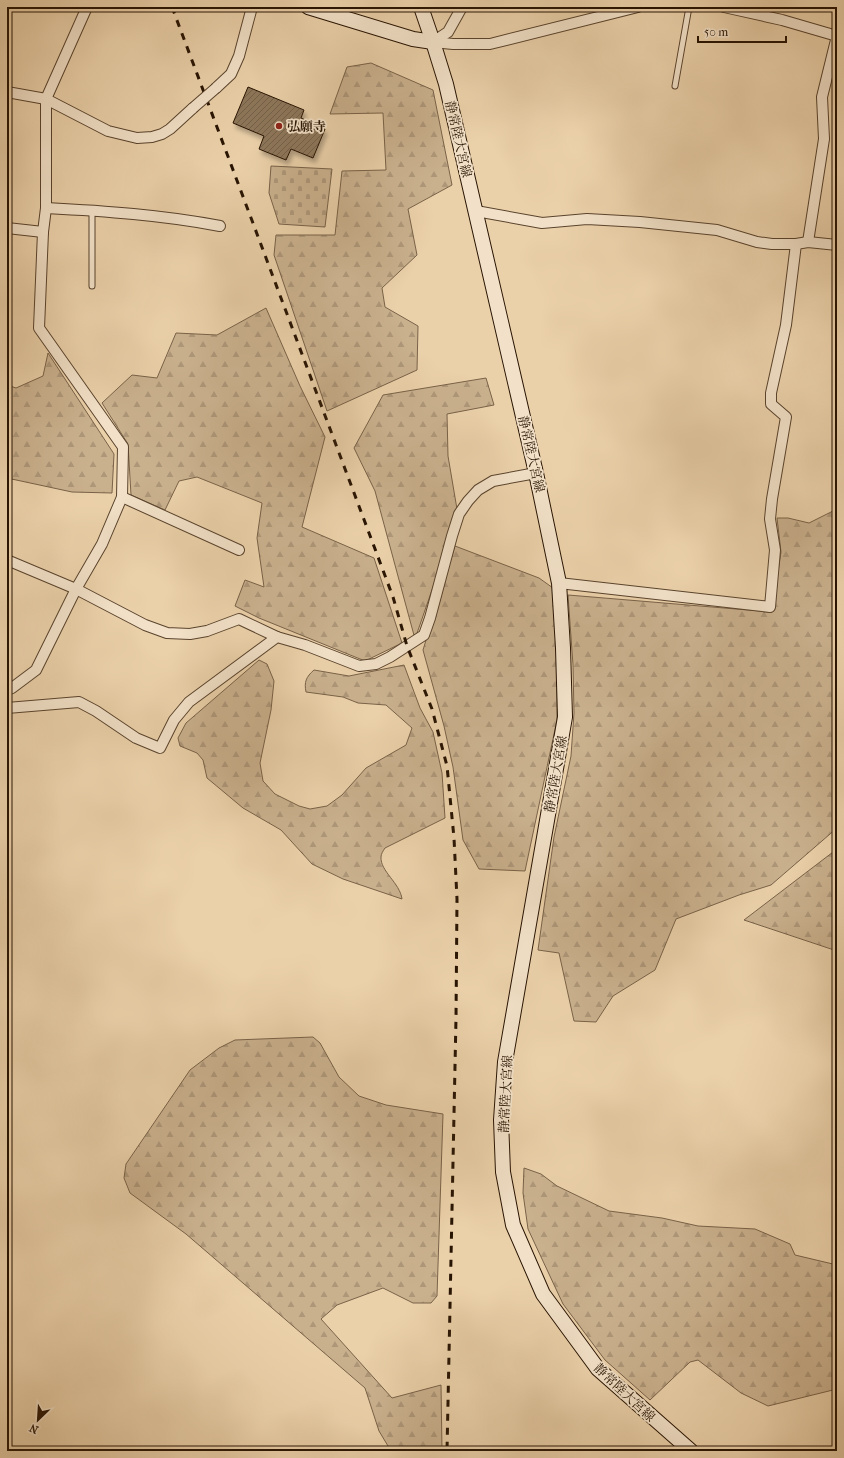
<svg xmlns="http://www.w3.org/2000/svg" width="844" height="1458" viewBox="0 0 844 1458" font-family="'IM FELL French Canon','Noto Serif JP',serif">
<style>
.forest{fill:url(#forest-firs);stroke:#796248}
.cemetery{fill:url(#cemetery-stones);stroke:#796248}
.building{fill:url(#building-hatch);stroke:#281403;filter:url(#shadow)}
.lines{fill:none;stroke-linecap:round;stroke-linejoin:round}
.lane-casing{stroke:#59432d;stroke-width:7}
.street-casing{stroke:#59432d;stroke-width:12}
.secondary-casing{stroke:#281403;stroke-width:16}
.lane{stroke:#f2e1c8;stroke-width:5}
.street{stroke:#f2e1c8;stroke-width:10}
.secondary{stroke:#f2e1c8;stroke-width:14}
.rail{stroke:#281403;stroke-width:3;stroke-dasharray:7 7;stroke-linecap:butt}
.street-bridge-casing{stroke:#59432d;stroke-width:12;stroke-linecap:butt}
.street-bridge{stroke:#f2e1c8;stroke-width:10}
.poi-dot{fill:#8f2418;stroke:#f2e1c8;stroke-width:1.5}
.labels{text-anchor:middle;stroke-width:3.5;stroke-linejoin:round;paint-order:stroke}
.poi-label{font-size:13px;font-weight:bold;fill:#281403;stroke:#f2e1c8;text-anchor:start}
.street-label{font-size:13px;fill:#281403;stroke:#f2e1c8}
</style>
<defs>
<pattern id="forest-firs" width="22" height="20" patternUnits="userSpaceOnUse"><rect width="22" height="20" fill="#cab18e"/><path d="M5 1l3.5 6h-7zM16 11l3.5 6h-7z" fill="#ae9779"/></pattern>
<pattern id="cemetery-stones" width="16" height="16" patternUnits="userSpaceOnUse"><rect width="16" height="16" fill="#cab18e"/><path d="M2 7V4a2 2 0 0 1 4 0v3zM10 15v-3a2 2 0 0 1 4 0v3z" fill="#ae9779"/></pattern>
<pattern id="building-hatch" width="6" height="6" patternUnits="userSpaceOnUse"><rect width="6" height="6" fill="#8d765a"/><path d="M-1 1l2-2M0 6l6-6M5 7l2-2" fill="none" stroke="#736048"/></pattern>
<filter id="shadow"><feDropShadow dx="2.5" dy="4.5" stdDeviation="2" flood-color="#0004"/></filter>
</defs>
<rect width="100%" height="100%" fill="#ebd1aa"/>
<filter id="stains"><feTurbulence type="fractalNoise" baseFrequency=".005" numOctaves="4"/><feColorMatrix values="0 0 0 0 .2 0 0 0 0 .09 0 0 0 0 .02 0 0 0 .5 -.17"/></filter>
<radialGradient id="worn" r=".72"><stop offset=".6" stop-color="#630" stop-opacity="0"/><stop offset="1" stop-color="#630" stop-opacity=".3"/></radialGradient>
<g class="forest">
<path d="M371,63L433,90L452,185L408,209L417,255L382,288L385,307L418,326L417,370L327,411L274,255L276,235H335L342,171L386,170L383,113L330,114L347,67Z"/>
<path d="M266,308L300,386L325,437L302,527L374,558L402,643L365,661L259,618L235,606L245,580L264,587L257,538L262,503L197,477L179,481L165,510L131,495L128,444L102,403L132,375L157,378L176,333L217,335Z"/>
<path d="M48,353L114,454L112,493L72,492L7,478V385L16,388L43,376Z"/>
<path d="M486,378L494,405L447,414L448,456L458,515L415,639L375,491L354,448L383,395Z"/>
<path d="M837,509V828L771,885L739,895L676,919L655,970L613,996L596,1022L574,1021L559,953L538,950L554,837L571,756L574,713L573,665L568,595L772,612L781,552L777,518H788L809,523Z"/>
<path d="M455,546L539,578L553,588L557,663V720L525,871L479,869L463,840L453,767L444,726L423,650Z"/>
<path d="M259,660L267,664L274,681L271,710L260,763L263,781L275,794L299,806L310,809L327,806L342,795L366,768L406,745L412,728L386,705L358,703L343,697L306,692C304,682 306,677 314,670L349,676L404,665L420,708L433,732L442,773L445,818L385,848C383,851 381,854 381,857C380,871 400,883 402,899L343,879L312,864L281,830L243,808L207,778L203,760L197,753L180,746L178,738L186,723Z"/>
<path d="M837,849V951L744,920Z"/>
<path d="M313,1037L320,1043L339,1077L359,1096L386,1105L443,1114L437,1296L431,1303H413L383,1288L337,1305L321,1319L392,1398L441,1385L442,1451H391L379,1431L365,1388L186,1234L130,1193L124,1178L126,1164L190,1070L219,1048L235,1040Z"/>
<path d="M524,1168L541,1174L557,1186L609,1211L662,1218L698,1226L755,1229L790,1244L795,1255L837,1265V1389L768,1406L741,1393L698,1360L690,1362L650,1400L605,1360L563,1304L528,1229L523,1193Z"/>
</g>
<path class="cemetery" d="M271,166L332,169L325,227L279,224L269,193Z"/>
<path class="building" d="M248,87L304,110L301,118L325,129L313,158L291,149L286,160L259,149L264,136L233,123Z"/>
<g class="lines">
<defs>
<g id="lane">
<path d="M675,86L689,7"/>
<path d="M92,286V211"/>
</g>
<g id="street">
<path d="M87,7L46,99V208L43,232L39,328L123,447L122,497L102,544L76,589L145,625L167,633L190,634L207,631L239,619L277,637"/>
<path d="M724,7L782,20L837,36"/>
<path d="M433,42L453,44H490L638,7"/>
<path d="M433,42L448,32L462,7"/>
<path d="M216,88L231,74L239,56L252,7"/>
<path d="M7,92L46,99L108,131L137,138L152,137L162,134L170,129L193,108"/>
<path d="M46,208C104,211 163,215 220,226"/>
<path d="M476,211L542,223L587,219L640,222L717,230L757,242L772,244H796L808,242L837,245"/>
<path d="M7,228L43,232"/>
<path d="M808,242L824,139L822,97L837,36"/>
<path d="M122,497L239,550"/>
<path d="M7,560L76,589L36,670L12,688L7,690"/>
<path d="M559,583L770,607L775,550L770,519L772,499L786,417L771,404V393L786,325L796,244"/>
<path d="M7,708L79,702L96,711L136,738L160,748L174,720L189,702L277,637L305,645L359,666L376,664L390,657L424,635L430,618L452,536L459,514L468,501L478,490L493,481L536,473"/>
</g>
<g id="secondary">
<path d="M308,7L413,39L433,42"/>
<path d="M421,7L433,42L446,84L536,473L559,583L563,648L565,717L505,1062L501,1120L503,1172L513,1225L543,1294L598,1369L691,1451"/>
</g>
</defs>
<use href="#lane" class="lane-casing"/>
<use href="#street" class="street-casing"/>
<use href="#secondary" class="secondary-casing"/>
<use href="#lane" class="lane"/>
<use href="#street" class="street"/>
<use href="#secondary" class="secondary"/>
<path class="rail" d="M172,7L393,597L407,646L432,709L447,766L454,838L457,899L456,1018L447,1451"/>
<defs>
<path id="street-bridge" d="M193,108L216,88"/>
</defs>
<use href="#street-bridge" class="street-bridge-casing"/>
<use href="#street-bridge" class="street-bridge"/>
</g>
<circle class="poi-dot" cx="279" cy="126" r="4"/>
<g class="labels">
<g class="poi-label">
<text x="287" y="131">弘願寺</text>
</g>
<g class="street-label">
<text transform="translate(459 139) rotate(77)" y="5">静常陸大宮線</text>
<text transform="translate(532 454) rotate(77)" y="5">静常陸大宮線</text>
<text transform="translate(555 774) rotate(-80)" y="5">静常陸大宮線</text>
<text transform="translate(505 1094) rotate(-87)" y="5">静常陸大宮線</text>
<text transform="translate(625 1392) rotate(43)" y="5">静常陸大宮線</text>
</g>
</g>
<rect width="844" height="1458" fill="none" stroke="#ebd1aa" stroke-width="24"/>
<rect x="8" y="8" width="828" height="1442" fill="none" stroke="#281403" stroke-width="2"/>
<rect x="12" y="12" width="820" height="1434" fill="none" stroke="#281403"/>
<g transform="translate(38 1420) rotate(205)" stroke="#f2e1c8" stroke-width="3" paint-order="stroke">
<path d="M0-3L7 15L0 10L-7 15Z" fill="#281403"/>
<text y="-6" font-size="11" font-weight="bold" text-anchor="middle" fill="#281403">N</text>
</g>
<path d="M698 36v6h88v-6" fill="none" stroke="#281403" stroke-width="2"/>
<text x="704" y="36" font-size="12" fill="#281403" stroke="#f2e1c8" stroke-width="3" paint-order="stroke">50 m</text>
<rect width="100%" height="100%" filter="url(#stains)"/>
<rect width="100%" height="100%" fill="url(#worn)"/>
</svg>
